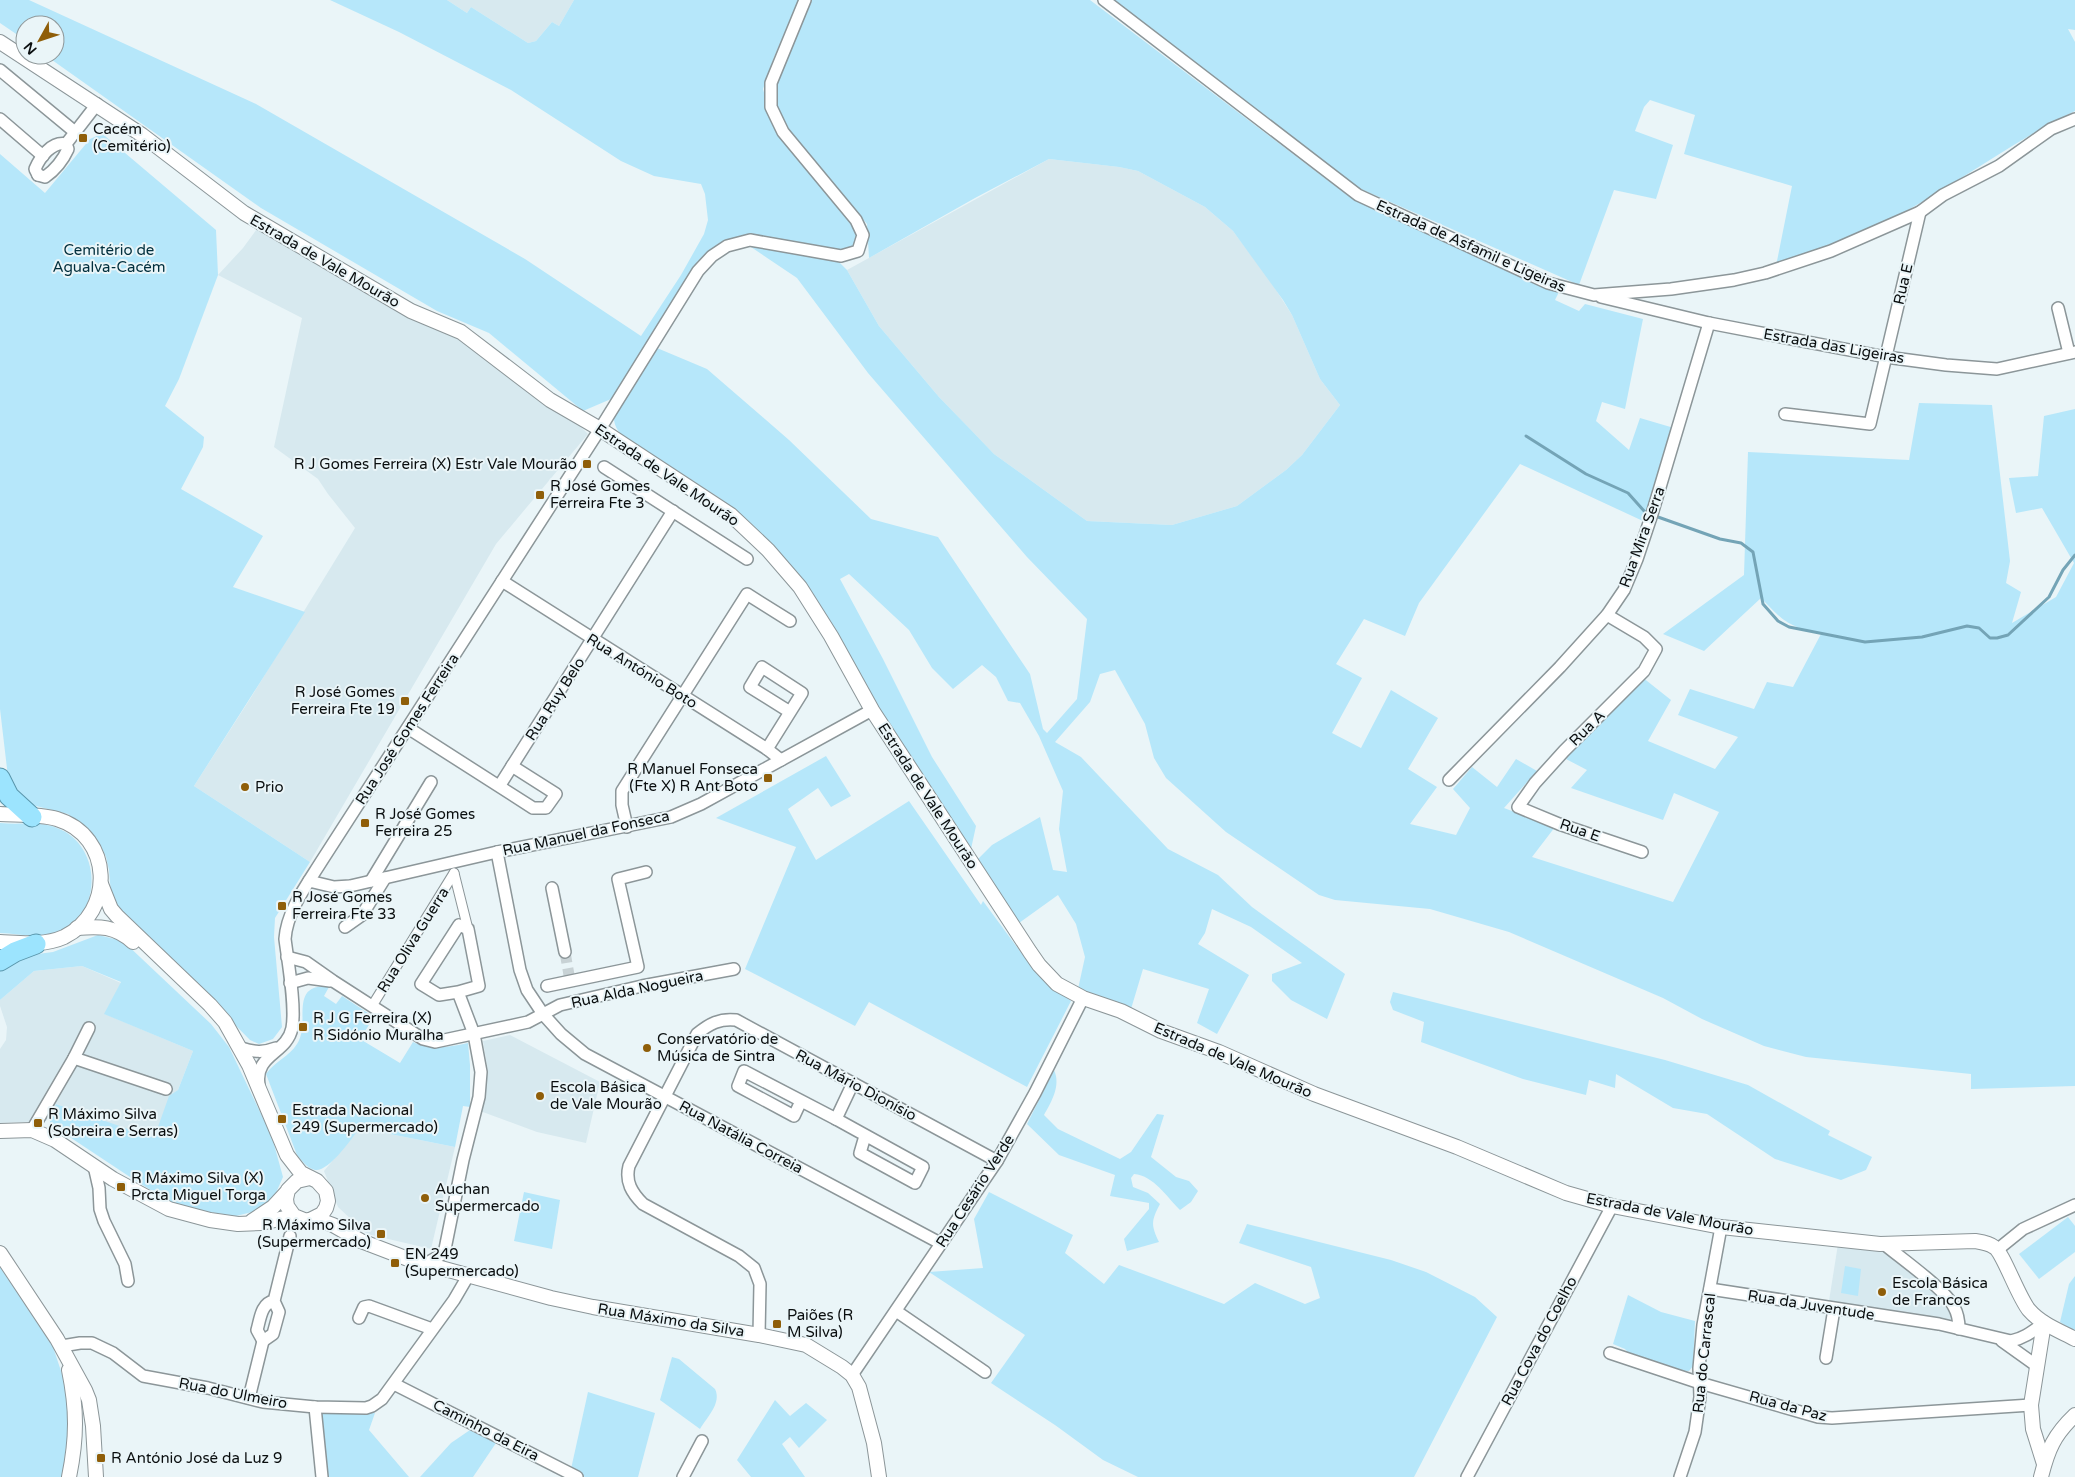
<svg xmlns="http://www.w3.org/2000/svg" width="2075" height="1477" viewBox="0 0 2075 1477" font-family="'Varela Round',sans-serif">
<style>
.built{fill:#d7e9ef}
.green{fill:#b6e7fa}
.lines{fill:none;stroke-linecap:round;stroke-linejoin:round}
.stream{stroke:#74a4b6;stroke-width:3}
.minor-tunnel{stroke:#c8d2d5;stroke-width:11;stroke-dasharray:11 5.5;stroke-linecap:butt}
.pedestrian-casing{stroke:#8c9699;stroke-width:11}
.minor-casing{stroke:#8c9699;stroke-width:14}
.tertiary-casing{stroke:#8c9699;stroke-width:16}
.trunk-casing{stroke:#5995aa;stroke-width:21}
.pedestrian{stroke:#fff;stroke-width:9}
.minor{stroke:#fff;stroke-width:11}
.tertiary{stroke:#fff;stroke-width:14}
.trunk{stroke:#9ce4fe;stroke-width:19}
.poi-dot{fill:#8f5e09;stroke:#eaf5f8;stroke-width:2}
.labels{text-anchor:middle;stroke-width:4;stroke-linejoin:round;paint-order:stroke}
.poi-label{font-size:15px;fill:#0a0e0f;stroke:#eaf5f8;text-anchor:start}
.street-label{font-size:15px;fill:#0a0e0f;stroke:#eaf5f8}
.park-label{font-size:15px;fill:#012f3d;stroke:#eaf5f8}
</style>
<rect width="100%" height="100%" fill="#eaf5f8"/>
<g class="built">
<path d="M447,0H574L559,26L552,22L536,41L528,43L471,7L467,13Z"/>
<path d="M1049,159L1119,167L1138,171L1205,207L1233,231L1269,279L1292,315L1320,379L1340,405L1302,455L1286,470L1237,506L1172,525L1087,521L994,454L939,397L879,326L847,270Z"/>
<path d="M259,226L411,316L468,343L580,426L588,434L496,544L310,862L194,786L250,699L355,528L328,494L318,479L274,447L302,318L218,275L243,248Z"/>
<path d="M82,966L121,983L105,1014L193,1051L178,1090L153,1140L56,1104L46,1121L0,1123V1049L6,1040L7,1027L0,1006V1000L34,971Z"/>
<path d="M510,1035L600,1082L586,1143L537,1132L480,1111L488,1072L483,1041Z"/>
<path d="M360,1128L455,1147L431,1249L367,1234L338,1207L324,1171Z"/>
<path d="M1838,1244L1880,1249L1901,1263L1945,1301L1954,1323L1829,1301Z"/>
</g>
<g class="green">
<path d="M0,0H29L256,104L525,259L641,336L681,275L704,234L708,220L705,194L701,184L654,176L621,161L511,90L399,32L330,0H447L467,13L471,7L528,43L536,41L552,22L559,26L574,0H799L774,57L763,89L769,111L780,137L852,222L857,239L852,247L840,251L727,242L710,250L697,262L646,347L611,399L583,411L489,333L437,311L261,208L45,55H55V25H25V40L0,23Z"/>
<path d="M810,0H1090L1347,195L1359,202L1519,276L1559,292L1555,300L1579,311L1585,304L1643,319L1625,409L1602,402L1596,421L1629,450L1640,418L1674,428L1643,521L1520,464L1419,603L1405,636L1364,619L1336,664L1362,678L1332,733L1361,748L1391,690L1438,718L1408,769L1437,787L1410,824L1456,835L1470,808L1453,789L1472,767L1497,787L1516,759L1537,771L1504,808L1555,827L1532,857L1673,902L1719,812L1674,793L1663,820L1571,788L1587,770L1566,759L1580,739L1642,677L1671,700L1648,741L1715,769L1738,737L1678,715L1690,689L1754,709L1767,682L1793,687L1821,634C1788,626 1784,622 1761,598L1704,651L1663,634L1744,575L1748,452L1909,460L1919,403L1992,405L2010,561L2006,583L2021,592L2012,623L2056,597L2074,563L2042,508L2016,513L2009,478L2038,476L2044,416L2075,409V1086L1971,1089V1074L1806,1057L1764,1046L1702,1019L1663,998L1509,932L1430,909L1335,900L1319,895L1226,832L1166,778L1154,758L1145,724L1115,670L1100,674L1090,702L1055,742L1081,757L1168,849L1218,875L1252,907L1345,974L1327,1019L1291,1000L1272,981V974L1302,963L1251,927L1212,909L1205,933L1198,944L1249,975L1217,1034L1197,1023L1209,989L1143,969L1131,1009L1078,989L1085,957L1076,924L1058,895L1019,923L978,859L992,845L1040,817L1053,870L1067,872L1059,829L1063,791L1039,736L1020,703L1008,701L996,677L982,665L953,689L932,668L909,630L849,574L840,579L883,659L932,757L976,826L971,849L872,700L826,615L804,582L753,525L721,499L621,434C617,430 615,426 614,420C614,410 649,359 657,348L707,369L789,440L871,519L938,537L1030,674L1043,729L1047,733L1077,699L1087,619L1027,557L868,373L797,278L748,245L837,260L847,270L879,326L939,397L971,430L994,454L1087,521L1172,525L1237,506L1286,470L1302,455L1340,405L1320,379L1292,315L1283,300L1233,231L1205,207L1138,171L1119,167L1049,159L975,198L869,258L867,224L787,131C780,117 777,104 774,88Z"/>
<path d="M1111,0H2075V30L2068,29L2075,42V111C2009,143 1951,189 1885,222C1850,239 1813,252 1776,266L1792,186L1684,154L1695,115L1650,100L1644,107L1635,131L1673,145L1656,199L1614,190L1579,285L1354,186Z"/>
<path d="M101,134L105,136L216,230L218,275L179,379L165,406L204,437L203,447L181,489L263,536L233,587L305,612L194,786L310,862L275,918L274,937L282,1027L273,1039L259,1044L250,1040L175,964L116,909L111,894L109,870L106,857L101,846L92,833L68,814L36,806L25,801L15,789L8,777L0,709V154L45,193L90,139Z"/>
<path d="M826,756L851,796L831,807L818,788L788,809L816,860L909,801L981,905L983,901L1036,973L1071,1001L1027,1087L869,1002L855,1026L745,969L796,847L716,818Z"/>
<path d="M0,823C18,825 40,821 57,828C101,844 104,912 61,931C42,939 20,934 0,933Z"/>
<path d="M98,935L123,941L211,1024L229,1047L272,1137L283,1177L275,1195L261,1209L252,1212L236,1216L189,1209L175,1205L133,1179L50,1124V1116L56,1104L154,1138L169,1096L178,1090L193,1051L104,1014L121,982L82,966L34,971L0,1000V968L22,956L53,952Z"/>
<path d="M325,986L329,987L324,996L336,1004L342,996L374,1017L360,1039L400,1063L413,1042C433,1051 448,1047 468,1043L470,1065V1107L463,1106L455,1147L360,1128C351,1139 329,1172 315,1170C307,1168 302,1161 297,1155L266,1074C275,1061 289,1057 297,1044C311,1023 289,987 325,986Z"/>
<path d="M1393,992L1665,1060L1748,1085L1830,1131L1828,1135L1872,1157L1866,1170L1841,1180L1775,1159L1707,1114L1673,1108L1616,1074L1615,1088L1589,1080L1586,1095L1523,1079L1421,1042L1424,1022L1393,1010L1390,1002Z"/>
<path d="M1054,1070C1061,1085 1052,1101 1044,1115L1058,1129L1120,1159L1131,1152L1157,1114L1164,1115L1151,1157L1176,1177L1189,1181L1198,1191L1191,1202L1180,1210C1166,1196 1154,1176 1134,1174L1131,1178L1133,1187L1148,1193L1160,1204C1151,1221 1151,1225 1159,1242L1127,1251L1124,1239L1149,1209V1203L1110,1196L1115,1175L1059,1155L1027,1124Z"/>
<path d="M524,1192L560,1200L552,1249L514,1241Z"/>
<path d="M989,1192L1073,1235L1065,1253L1104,1284L1119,1265L1224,1304L1255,1283L1305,1304L1320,1298L1311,1267L1239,1243L1247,1224L1391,1260L1426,1272L1475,1297L1497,1317L1414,1477H1138L1103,1460L1055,1425L991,1383L1025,1335L929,1272L983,1268L974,1219Z"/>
<path d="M2068,1217L2075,1226V1252L2039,1279L2019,1254Z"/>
<path d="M1845,1266L1861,1269L1858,1296L1841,1293Z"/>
<path d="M0,1267L53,1347L63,1377L69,1405V1424L62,1477H0Z"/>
<path d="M2075,1276V1332L2060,1322L2069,1284Z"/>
<path d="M1628,1295L1661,1312L1695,1321L1693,1366L1689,1371H1684L1631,1356L1625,1349L1613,1344Z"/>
<path d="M672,1357L679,1359L715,1389C722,1403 707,1417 700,1429L660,1400Z"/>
<path d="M588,1392L655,1413L638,1477H585L571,1469Z"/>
<path d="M775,1400L790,1416L806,1403L827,1420L799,1448L790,1437L782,1444L805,1477H751L737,1460Z"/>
<path d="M323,1412L375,1413L369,1430L409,1477H324L320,1416Z"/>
<path d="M470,1430L496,1443L473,1477H420L451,1443Z"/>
</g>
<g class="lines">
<g class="stream">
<path d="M1526,436L1586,474L1628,493L1645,512"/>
<path d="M1658,517L1720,539L1741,543L1753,552L1763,604L1778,621L1789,627L1865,642L1922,637L1967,626L1979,628L1990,638H1997L2008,635L2049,597L2063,570L2075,555"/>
</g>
<path class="minor-tunnel" d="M565,952L569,975"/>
<defs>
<g id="pedestrian">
<path d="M454,873L468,929"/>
<path d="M372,1006L454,873"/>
</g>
<g id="minor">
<path d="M1104,0L1358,195L1548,283L1594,295L1671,289L1734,280L1765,273L1831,251L1920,212L1943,195L1999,166L2051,129L2075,119"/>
<path d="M0,70L75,132"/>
<path d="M0,119L43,156"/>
<path d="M38,175L45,177C55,170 63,160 68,149L66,144L97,104"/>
<path d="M38,175L35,169C40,157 52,141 66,144"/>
<path d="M1601,297L1709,323L1886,357L1946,365L1997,369L2075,352"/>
<path d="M2058,308L2069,353"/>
<path d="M1785,414L1870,424L1920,212"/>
<path d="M604,467L747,559"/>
<path d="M502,581L767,749L781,760"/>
<path d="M1607,615L1644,637L1656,649L1644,671L1564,751L1535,783L1518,807L1559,824L1642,852"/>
<path d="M408,728L533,808H546L556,794L512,766"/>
<path d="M767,749L802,693L762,667L750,687L790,712"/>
<path d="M1449,780L1560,667L1607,615L1624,590L1637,559L1652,514L1709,323"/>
<path d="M500,785L673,511"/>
<path d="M627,827L622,805V791L747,594L790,621"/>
<path d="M497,852L520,970L527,990L543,1014L561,1034L585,1054L940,1243"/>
<path d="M309,881L334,887L350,886L497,852L671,817L701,804L872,710"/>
<path d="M371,881L431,782"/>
<path d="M552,888L565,952"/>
<path d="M345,927L362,915L385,878"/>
<path d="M287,957L306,962L333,981L423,1039L435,1042L528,1022L560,1005L642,986L734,969"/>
<path d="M290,983L308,978L330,981"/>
<path d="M547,986L638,967L618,879L646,872"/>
<path d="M241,1048C254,1052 263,1053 276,1048"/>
<path d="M74,1058L166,1089"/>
<path d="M853,1083L836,1119L923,1167L915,1183L860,1153L865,1136"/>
<path d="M259,1085C254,1054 287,1054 292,1028C296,1007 288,962 285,939C287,911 306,886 321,862L600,429L698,271L712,256L727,246L750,240L841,256L858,251L863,235L856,220L783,132L771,107V83L805,0"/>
<path d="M801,1101L794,1116L738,1086L744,1071L836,1119"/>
<path d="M32,1130L74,1058L89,1028"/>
<path d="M94,1166L99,1188L100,1209L104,1221L125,1264L128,1281"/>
<path d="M1884,1244C1902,1259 1945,1289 1954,1307C1958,1314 1959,1321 1959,1329"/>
<path d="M1997,1250L2023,1229L2075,1205"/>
<path d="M425,1264L441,1255L445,1249L463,1160L479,1097L481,1072L474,1034L458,992L479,986L468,929L459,925L421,984L439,995L458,992"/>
<path d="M1710,1289L1939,1324L2011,1341C2025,1338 2033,1331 2044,1323"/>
<path d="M274,1301C261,1303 260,1320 257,1330L263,1341L273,1334L279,1312L274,1301L290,1236"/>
<path d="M896,1311L985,1372"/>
<path d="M359,1318L364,1307L369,1306L432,1329"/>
<path d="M759,1335L760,1284L754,1268L739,1256L643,1204C632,1193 625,1182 629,1166L697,1034C709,1024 720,1018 736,1020L997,1161"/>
<path d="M2002,1341L2037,1366"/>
<path d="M62,1346L80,1343H92L113,1353L143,1376L208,1388L263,1402L315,1407L366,1408L372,1406L382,1399L454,1300L468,1276"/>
<path d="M1610,1353L1700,1383L1818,1417L1832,1418L2031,1405"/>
<path d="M1826,1358L1834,1309"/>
<path d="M852,1375L997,1161L1035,1093L1083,998"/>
<path d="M394,1384L577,1477"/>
<path d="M249,1398L263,1341"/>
<path d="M315,1407L322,1477"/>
<path d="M683,1477L702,1441"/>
<path d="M1467,1477L1612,1206"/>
<path d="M1680,1477L1695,1432L1700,1397L1699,1368L1703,1325L1721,1227"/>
</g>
<g id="tertiary">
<path d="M0,42L142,135L244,213L411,311L461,332L550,400L600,429L731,515L768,550L800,587L831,636L872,710L1030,952L1039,965L1057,984L1083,998L1121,1011L1161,1031L1219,1052L1314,1094L1457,1147L1566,1193L1612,1206L1721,1227L1880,1244L1975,1241C1981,1242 1989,1243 1994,1247C2003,1252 2018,1297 2029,1310C2041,1324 2060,1331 2075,1339"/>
<path d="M0,814C18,815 40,814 57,819C113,836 115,912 64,937C44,946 21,943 0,942"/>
<path d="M101,884L111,909L117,916L210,1005L225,1022L249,1065L287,1155L301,1173L317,1181L326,1191L328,1201L326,1208L322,1214L310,1220"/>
<path d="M77,928C100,926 115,926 133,942"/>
<path d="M0,1131L32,1130L55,1140L113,1179L169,1209L210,1220L238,1224L261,1223L294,1216"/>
<path d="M310,1178L297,1181L288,1190L286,1199L287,1206L294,1216L304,1220L322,1221L333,1225L361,1241L408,1259L551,1298L593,1307L759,1335L806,1345L842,1367L852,1375L859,1387L874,1443L879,1477"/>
<path d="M252,1221L273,1207L286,1193"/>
<path d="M0,1253L57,1339L85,1390L89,1400L93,1426L96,1477"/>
<path d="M2044,1323L2031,1405L2033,1429L2044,1464"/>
<path d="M69,1477C77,1438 77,1409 69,1370"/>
<path d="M2041,1477C2048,1449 2054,1435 2075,1415"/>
</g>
<g id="trunk">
<path d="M0,778L9,796L32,817"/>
<path d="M0,961L15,952L36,944"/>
</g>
</defs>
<use href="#pedestrian" class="pedestrian-casing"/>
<use href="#minor" class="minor-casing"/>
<use href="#tertiary" class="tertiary-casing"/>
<use href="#trunk" class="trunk-casing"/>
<use href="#pedestrian" class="pedestrian"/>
<use href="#minor" class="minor"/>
<use href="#tertiary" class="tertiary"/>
<use href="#trunk" class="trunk"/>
</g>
<g class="poi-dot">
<rect x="78" y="133" width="10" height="10" rx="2.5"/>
<rect x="582" y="459" width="10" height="10" rx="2.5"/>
<rect x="535" y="490" width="10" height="10" rx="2.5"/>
<rect x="400" y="696" width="10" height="10" rx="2.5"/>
<rect x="763" y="773" width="10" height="10" rx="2.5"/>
<circle cx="245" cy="787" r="5"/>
<rect x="360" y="818" width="10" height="10" rx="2.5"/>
<rect x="277" y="901" width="10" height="10" rx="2.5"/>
<rect x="298" y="1022" width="10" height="10" rx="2.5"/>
<circle cx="647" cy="1048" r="5"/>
<circle cx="540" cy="1096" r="5"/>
<rect x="277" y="1114" width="10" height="10" rx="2.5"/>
<rect x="33" y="1118" width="10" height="10" rx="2.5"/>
<rect x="116" y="1182" width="10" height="10" rx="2.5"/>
<circle cx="425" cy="1198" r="5"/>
<rect x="376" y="1229" width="10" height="10" rx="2.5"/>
<rect x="390" y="1258" width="10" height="10" rx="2.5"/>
<circle cx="1882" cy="1292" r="5"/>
<rect x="772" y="1319" width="10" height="10" rx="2.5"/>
<rect x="96" y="1453" width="10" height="10" rx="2.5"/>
</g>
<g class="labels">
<g class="poi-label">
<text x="93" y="134">Cacém<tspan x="93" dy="17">(Cemitério)</tspan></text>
<text x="577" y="469" text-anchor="end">R J Gomes Ferreira (X) Estr Vale Mourão</text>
<text x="550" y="491">R José Gomes<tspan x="550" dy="17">Ferreira Fte 3</tspan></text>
<text x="395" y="697" text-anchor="end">R José Gomes<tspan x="395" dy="17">Ferreira Fte 19</tspan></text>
<text x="758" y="774" text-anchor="end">R Manuel Fonseca<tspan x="758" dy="17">(Fte X) R Ant Boto</tspan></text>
<text x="255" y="792">Prio</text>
<text x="375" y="819">R José Gomes<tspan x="375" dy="17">Ferreira 25</tspan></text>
<text x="292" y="902">R José Gomes<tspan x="292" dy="17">Ferreira Fte 33</tspan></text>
<text x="313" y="1023">R J G Ferreira (X)<tspan x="313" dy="17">R Sidónio Muralha</tspan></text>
<text x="657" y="1044">Conservatório de<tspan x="657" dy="17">Música de Sintra</tspan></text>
<text x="550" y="1092">Escola Básica<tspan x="550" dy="17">de Vale Mourão</tspan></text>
<text x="292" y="1115">Estrada Nacional<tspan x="292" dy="17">249 (Supermercado)</tspan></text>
<text x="48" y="1119">R Máximo Silva<tspan x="48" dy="17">(Sobreira e Serras)</tspan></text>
<text x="131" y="1183">R Máximo Silva (X)<tspan x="131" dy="17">Prcta Miguel Torga</tspan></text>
<text x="435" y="1194">Auchan<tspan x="435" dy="17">Supermercado</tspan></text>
<text x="371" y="1230" text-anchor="end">R Máximo Silva<tspan x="371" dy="17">(Supermercado)</tspan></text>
<text x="405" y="1259">EN 249<tspan x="405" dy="17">(Supermercado)</tspan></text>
<text x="1892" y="1288">Escola Básica<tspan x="1892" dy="17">de Francos</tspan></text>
<text x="787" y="1320">Paiões (R<tspan x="787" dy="17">M Silva)</tspan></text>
<text x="111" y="1463">R António José da Luz 9</text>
</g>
<g class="street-label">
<text transform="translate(1471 246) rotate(24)" y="5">Estrada de Asfamil e Ligeiras</text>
<text transform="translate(325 261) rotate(30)" y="5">Estrada de Vale Mourão</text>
<text transform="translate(1903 284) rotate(-77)" y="5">Rua E</text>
<text transform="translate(1834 346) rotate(10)" y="5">Estrada das Ligeiras</text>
<text transform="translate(667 475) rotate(34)" y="5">Estrada de Vale Mourão</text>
<text transform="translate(1642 537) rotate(-70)" y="5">Rua Mira Serra</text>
<text transform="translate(642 671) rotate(32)" y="5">Rua António Boto</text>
<text transform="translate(555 699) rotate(-57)" y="5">Rua Ruy Belo</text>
<text transform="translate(1587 728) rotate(-45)" y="5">Rua A</text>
<text transform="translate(407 729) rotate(-57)" y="5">Rua José Gomes Ferreira</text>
<text transform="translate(928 796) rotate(57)" y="5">Estrada de Vale Mourão</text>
<text transform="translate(1580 830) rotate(19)" y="5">Rua E</text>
<text transform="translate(586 833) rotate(-12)" y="5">Rua Manuel da Fonseca</text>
<text transform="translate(413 940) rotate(-58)" y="5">Rua Oliva Guerra</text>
<text transform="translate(637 989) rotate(-12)" y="5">Rua Alda Nogueira</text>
<text transform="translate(1233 1060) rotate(23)" y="5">Estrada de Vale Mourão</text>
<text transform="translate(856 1085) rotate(28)" y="5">Rua Mário Dionísio</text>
<text transform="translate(741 1137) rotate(28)" y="5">Rua Natália Correia</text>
<text transform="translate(975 1191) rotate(-57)" y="5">Rua Cesário Verde</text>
<text transform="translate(1670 1214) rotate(11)" y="5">Estrada de Vale Mourão</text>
<text transform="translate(1811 1305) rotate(9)" y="5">Rua da Juventude</text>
<text transform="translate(671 1320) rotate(9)" y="5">Rua Máximo da Silva</text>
<text transform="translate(1539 1341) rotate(-62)" y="5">Rua Cova do Coelho</text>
<text transform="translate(1704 1353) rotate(-84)" y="5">Rua do Carrascal</text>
<text transform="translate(233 1393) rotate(11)" y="5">Rua do Ulmeiro</text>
<text transform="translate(1788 1406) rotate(15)" y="5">Rua da Paz</text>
<text transform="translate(486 1430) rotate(27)" y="5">Caminho da Eira</text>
</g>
<g class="park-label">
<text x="109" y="255">Cemitério de<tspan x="109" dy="17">Agualva-Cacém</tspan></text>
</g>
</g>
<g transform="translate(40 40) rotate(230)"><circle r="24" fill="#eaf5f8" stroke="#90999b"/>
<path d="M0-4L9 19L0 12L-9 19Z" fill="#8f5e09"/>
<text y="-8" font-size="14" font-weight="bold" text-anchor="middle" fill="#0a0e0f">N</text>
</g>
</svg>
